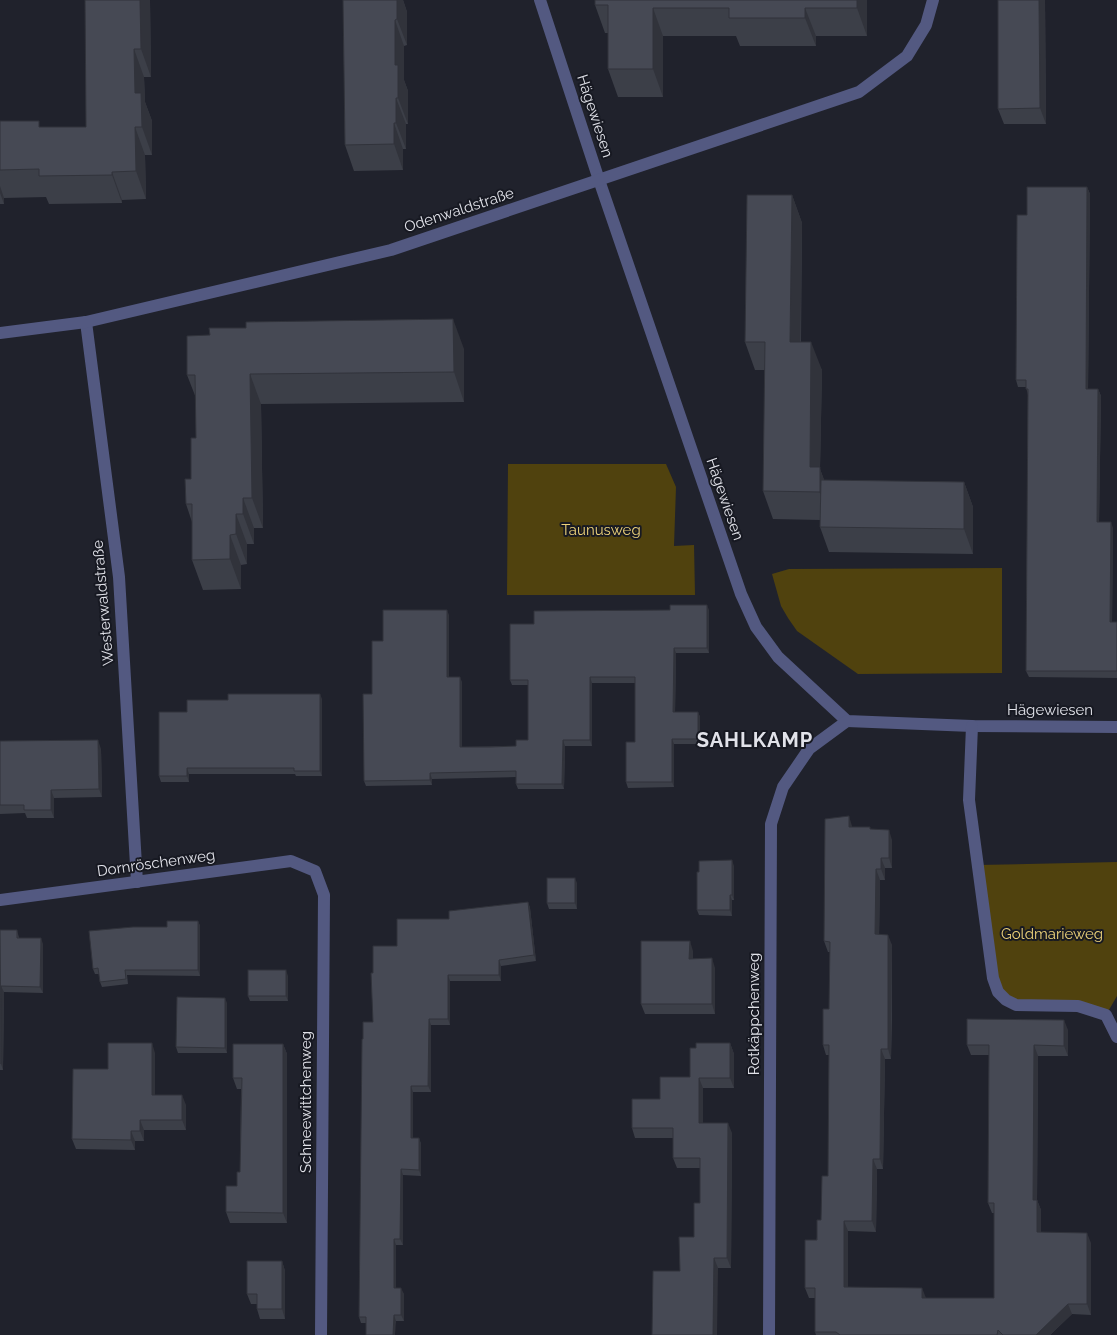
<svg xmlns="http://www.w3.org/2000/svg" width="1117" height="1335" viewBox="0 0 1117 1335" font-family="Raleway,sans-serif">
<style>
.green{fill:#50420e}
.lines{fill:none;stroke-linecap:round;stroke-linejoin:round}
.street{stroke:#535981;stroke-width:12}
.wall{fill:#3c3f48}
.shaded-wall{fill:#31333b}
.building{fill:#464954;stroke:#31333b}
.labels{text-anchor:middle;stroke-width:4;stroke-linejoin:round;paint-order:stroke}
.street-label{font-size:15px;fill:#e1e2e9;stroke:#171922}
.park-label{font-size:15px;fill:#edd279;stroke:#171922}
.district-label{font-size:20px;font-weight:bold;letter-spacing:1px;fill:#e1e2e9;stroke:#171922}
</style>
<rect width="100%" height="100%" fill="#20222c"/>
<g class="green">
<path d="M508,464H666L676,487L674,546L694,545L695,595H507Z"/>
<path d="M1002,568V673L858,674L797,631L788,618L781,606L772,574L789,569Z"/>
<path d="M1117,862V996L1106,1015L1016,1005L998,992L978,865Z"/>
</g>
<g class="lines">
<g class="street">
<path d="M540,0L599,180L741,594L756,627L778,657L847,721L972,726L1117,727"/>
<path d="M86,322L119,577L137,882"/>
<path d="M0,333L86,322L391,250L859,92L907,56L926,25L933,0"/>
<path d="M972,726L969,800L993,978L998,992L1006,1000L1016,1005L1078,1006L1106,1015L1117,1037"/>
<path d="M0,900L291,861L315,871L324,895L321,1335"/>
<path d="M769,1335L771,824L783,787L809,749L847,721"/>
</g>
</g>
<g class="wall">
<path d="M150,0L151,77H144L145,102L152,121V155H145L146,199L122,200V203L49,204L46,197L4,198V204H0V121L41,127H86Z"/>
<path d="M343,0H403L407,12V45L404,46V80L408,91V124H406V149H403V170L354,171L345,145Z"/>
<path d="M867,0V36H816V46H740L736,36H663V97H618L608,69V33H605L595,5Z"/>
<path d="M1045,0L1046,124H1004L998,109Z"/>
<path d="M1087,187L1090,194L1088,389H1098L1101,396L1099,522L1113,528L1112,622H1117V678L1029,677L1026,671L1028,395L1026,387H1018L1016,380L1027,215Z"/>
<path d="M792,195L802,223L801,342L822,370L820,469L824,480L964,482L973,507V554L829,552L820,527V520L773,519L763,491L765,370H755L745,342Z"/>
<path d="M464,349V402L261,404L263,528H254V544H247V564L241,565V589L203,590L192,560V522L186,504L191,479L196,438V398L187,375Z"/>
<path d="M709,610V653H676L675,712H698L700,717V744H674V787L628,788L626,782L635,742V683H592V746H565L564,789H518L516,784V777L432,779V785L366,786L364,781L372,694L383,641L449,615V677L462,682V747L516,746L528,740V685H512L510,680L534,624Z"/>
<path d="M322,699V776H296L295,774H189V782H161L159,776L187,712Z"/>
<path d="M0,741L101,749L102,797L54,798V818H27L25,813L0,814Z"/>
<path d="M852,826V827H870V829L892,840V868H885V880H880L879,935L892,945V1020L891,1059H885L883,1169H877L876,1232L848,1231V1287L926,1298H994V1213H992L988,1203L989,1055H971L967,1045L1068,1030V1056H1038L1037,1200L1041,1210V1232L1091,1243V1315L1072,1314L1050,1335H816L815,1332V1298H809L805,1288L821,1220L828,1176L829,1055H826L823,1045L829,1009L830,952H828L824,941Z"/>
<path d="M734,866V900H732V916L699,915L697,910Z"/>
<path d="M577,883V909H549L547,903Z"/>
<path d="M528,902L530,908L536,961L501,966V981H450V1025H431V1092H413V1138H419L421,1144V1176L403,1175V1245H396V1288L404,1294V1321H396V1323H361L359,1317L363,1039L373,1022V973L397,946L449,919Z"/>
<path d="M198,921L200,926V976L127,975L128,984L102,987L100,982L99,974H95L93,969L167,927Z"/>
<path d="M0,930H17L19,938L43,944V993L4,992L3,1070H0Z"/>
<path d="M693,951V959L715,968V1014H645L641,1004Z"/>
<path d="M288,976V1001H250L248,996Z"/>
<path d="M227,1003V1053H178L176,1047Z"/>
<path d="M730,1043L734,1054V1088H703V1123L732,1133L731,1268H718L680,1271L694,1237L700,1203V1168H677L673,1158V1138H635L632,1128L660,1099L690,1077L696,1048Z"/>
<path d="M283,1044L287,1054V1223H230L226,1212L237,1186L240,1172L241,1089H237L233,1078Z"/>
<path d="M155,1053V1095L186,1105V1130H144V1141H135V1150L76,1149L72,1139L108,1069Z"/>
<path d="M282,1261L285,1271V1319H260L257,1309V1304H251L247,1294Z"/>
</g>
<g class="shaded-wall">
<path d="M140,0H150L151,77L141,49Z"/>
<path d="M397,0H403L407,12V45L397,19Z"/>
<path d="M857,0H867V36L857,8Z"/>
<path d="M1039,0H1045L1046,124L1040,108Z"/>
<path d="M653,8L663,36V97L653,69Z"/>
<path d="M805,8L816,36V46L805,18Z"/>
<path d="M395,20L404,46V80L408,91V124L398,98L395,65Z"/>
<path d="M134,49L144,77L145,102L152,121V155L142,127L135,93Z"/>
<path d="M396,98L406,124V149L396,123Z"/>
<path d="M394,123L403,149V170L394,144Z"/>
<path d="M135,127L145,155L146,199L136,171Z"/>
<path d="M112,172L122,200V203L112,175Z"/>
<path d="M0,186L4,198V204L0,193Z"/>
<path d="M1087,187L1090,194L1088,396L1086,389Z"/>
<path d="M792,195L802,223L800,369L790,342Z"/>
<path d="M453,319L464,349V402L454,372Z"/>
<path d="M811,342L822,370L820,469L830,495V520L810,467Z"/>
<path d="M250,374L261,404L263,528L252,498Z"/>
<path d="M1098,389L1101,396L1099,528L1097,522Z"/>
<path d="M964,482L973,507V554L964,529Z"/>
<path d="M243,498L254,528V544L243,514Z"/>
<path d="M236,514L247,544V564L236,534Z"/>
<path d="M1111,522L1113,528L1112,629L1110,622Z"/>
<path d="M230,535L241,565V589L230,559Z"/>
<path d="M707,605L709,610V653L707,648Z"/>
<path d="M447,610L449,615V682L447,677Z"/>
<path d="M674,648L676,653L675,717L673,712Z"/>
<path d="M460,677L462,682V752L460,747Z"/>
<path d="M590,677L592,683V746L590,740Z"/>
<path d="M320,694L322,699V776L320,771Z"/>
<path d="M698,712L700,717V744L698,739Z"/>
<path d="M672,739L674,744V787L672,782Z"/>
<path d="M98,740L101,749L102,797L99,789Z"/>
<path d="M563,740L565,746L564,789L562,784Z"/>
<path d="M187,768L189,774V782L187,776Z"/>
<path d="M430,773L432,779V785L430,780Z"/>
<path d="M51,790L54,798V818L51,810Z"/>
<path d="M849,816L852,826V837L849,827Z"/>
<path d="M889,830L892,840V868L889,858Z"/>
<path d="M881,858L885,868V880L881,869Z"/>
<path d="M732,860L734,866V900L732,895Z"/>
<path d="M876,869L880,880L879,945L875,934Z"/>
<path d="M575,878L577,883V909L575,903Z"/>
<path d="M730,895L732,900V916L730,910Z"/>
<path d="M528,902L530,908L536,961L534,955Z"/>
<path d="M198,921L200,926V976L198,970Z"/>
<path d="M888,935L892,945L891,1059L888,1049Z"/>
<path d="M41,938L43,944V993L40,987Z"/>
<path d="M690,941L693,951V969L689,959Z"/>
<path d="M712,958L715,968V1014L712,1004Z"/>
<path d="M499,960L501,966V981L499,975Z"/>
<path d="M286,970L288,976V1001L286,996Z"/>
<path d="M448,975L450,981V1025L448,1019Z"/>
<path d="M1,986L4,992L3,1070L1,1064Z"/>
<path d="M225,998L227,1003V1053L225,1048Z"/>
<path d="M429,1019L431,1025V1092L428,1086Z"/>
<path d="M1064,1020L1068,1030V1056L1064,1046Z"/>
<path d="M152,1043L155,1053V1105L152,1095Z"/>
<path d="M730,1043L734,1054V1088L730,1078Z"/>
<path d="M283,1044L287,1054V1223L283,1213Z"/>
<path d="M1034,1045L1038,1056L1037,1210L1033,1200Z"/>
<path d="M881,1049L885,1059L883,1169L880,1159Z"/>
<path d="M699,1078L703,1088V1133L699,1123Z"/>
<path d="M411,1086L413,1092V1144L411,1138Z"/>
<path d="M182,1095L186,1105V1130L182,1120Z"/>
<path d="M140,1120L144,1130V1141L140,1131Z"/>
<path d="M728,1123L732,1133L731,1268L727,1258Z"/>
<path d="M131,1131L135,1141V1150L131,1140Z"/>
<path d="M419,1138L421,1144V1176L419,1170Z"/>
<path d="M873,1159L877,1169L876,1232L872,1221Z"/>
<path d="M401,1169L403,1175V1245L400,1239Z"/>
<path d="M1037,1200L1041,1210V1242L1037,1232Z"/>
<path d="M844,1221L848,1231V1297L844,1287Z"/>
<path d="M1087,1233L1091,1243V1315L1087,1304Z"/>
<path d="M394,1239L396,1245V1294L394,1288Z"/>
<path d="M714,1258L718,1268L717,1335H713Z"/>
<path d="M282,1261L285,1271V1319L282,1309Z"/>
<path d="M401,1288L404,1294V1321L401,1315Z"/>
<path d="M922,1288L926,1298H922Z"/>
<path d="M1068,1304L1072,1314L1050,1335H1036Z"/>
<path d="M394,1315L396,1321L395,1335H393Z"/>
</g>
<g class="building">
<path d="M85,0H140L141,49H134L135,93H141L142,127H135L136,171L112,172V175L39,176V169L0,170V121H39V127H86Z"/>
<path d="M343,0H397V19L395,20V65H398V98H396V123H394V144L345,145Z"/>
<path d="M595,0H857V8H805V18H729V8H653V69H608V5H595Z"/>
<path d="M998,0H1039L1040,108L998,109Z"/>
<path d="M1027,187H1087L1086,389H1098L1097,522H1111L1110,622H1117V671H1026L1028,389H1026V380H1016L1017,215H1027Z"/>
<path d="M747,195H792L790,342H811L810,467H820V492L763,491L765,342H745Z"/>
<path d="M453,319L454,372L250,374L252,498H243V514H236V534L230,535V559L192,560V504H186L185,479H191V438H196L195,375H187V336L210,335L209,328H246V322Z"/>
<path d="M821,480L964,482V529L820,527Z"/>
<path d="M670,605H707V648H674L673,712H698V739H672V782H626V742H635V677H590V740H563L562,784H516V771L430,773V780L364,781L363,694H372V641H383V610H447V677H460V747H490L516,746V740H528V680H510V624H534V611L670,610Z"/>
<path d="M228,694H320V771H294V768H187V776H159V712H187V700H228Z"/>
<path d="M98,740L99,789L51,790V810H24V805H0V741Z"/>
<path d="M849,816V827H870V829L889,830V858H881V869H876L875,934L888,935V1049H881L880,1159H873L872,1221H844V1287L922,1288V1298H994V1203H988L989,1045H967V1019L1064,1020V1046L1034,1045L1033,1200H1037V1232L1087,1233V1304H1068L1036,1335H1003L998,1330L997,1335H840L836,1332H815V1288H805V1240H817V1220H821L822,1176H828L829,1045H823V1009H829L830,942L824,941L825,819Z"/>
<path d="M732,860V895H730V910H697V872H699V861Z"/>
<rect x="547" y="878" width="28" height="25"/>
<path d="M528,902L534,955L499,960V975H448V1019H429L428,1086H411V1138H419V1170L401,1169L400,1239H394V1288H401V1315H394L393,1335H366V1317H359L362,1039H363V1022H373L371,973H373V946H397V919H449V911Z"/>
<path d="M167,921H198V970H125L126,979L100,982L98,968L93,969L89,931L133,927H167Z"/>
<path d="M0,930H17V938H41L40,987L1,986V1064Z"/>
<path d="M641,941H690L689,959L712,958V1004H641Z"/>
<rect x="248" y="970" width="38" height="26"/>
<path d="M177,997L225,998V1048L176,1047Z"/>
<path d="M108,1043H152V1095H182V1120H140V1131H131V1140L72,1139L73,1069H108Z"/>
<path d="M696,1043H730V1078H699V1123H728L727,1258H714L713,1335H652L653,1271H680L679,1237H694V1203H700V1158H673V1128H632V1099H660V1077H690V1048H696Z"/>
<path d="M233,1044H283V1213L226,1212V1186H237V1172H240L242,1078H233Z"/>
<path d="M247,1261H282V1309H257V1294H247Z"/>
</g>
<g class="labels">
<g class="street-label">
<text transform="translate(595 116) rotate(72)" y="5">Hägewiesen</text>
<text transform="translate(459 210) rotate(-18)" y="5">Odenwaldstraße</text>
<text transform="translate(725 499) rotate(71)" y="5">Hägewiesen</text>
<text transform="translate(103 603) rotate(-95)" y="5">Westerwaldstraße</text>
<text x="1050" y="715">Hägewiesen</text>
<text transform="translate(156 863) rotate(-8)" y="5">Dornröschenweg</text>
<text transform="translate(754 1014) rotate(-90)" y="5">Rotkäppchenweg</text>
<text transform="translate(306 1102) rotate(-90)" y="5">Schneewittchenweg</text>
</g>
<g class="park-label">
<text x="601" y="535">Taunusweg</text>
<text x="1052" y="939">Goldmarieweg</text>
</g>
<g class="district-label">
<text x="755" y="747">SAHLKAMP</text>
</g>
</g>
</svg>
